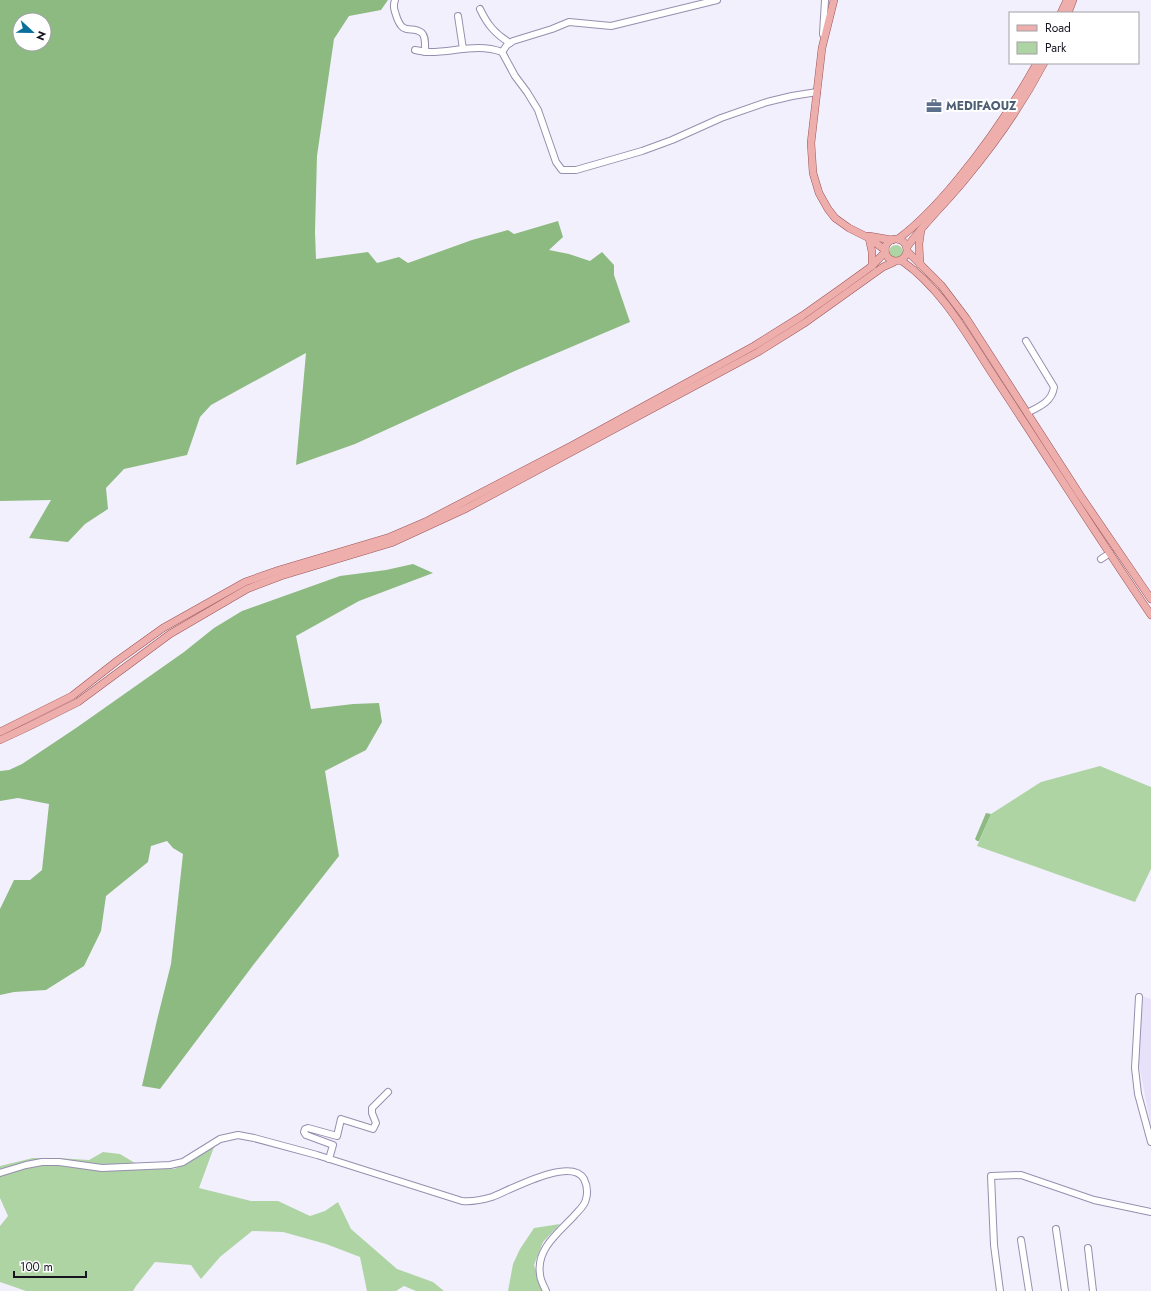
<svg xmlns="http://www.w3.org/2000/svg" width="1151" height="1291" viewBox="0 0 1151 1291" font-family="Jost,sans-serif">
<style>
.built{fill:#e7e1fa}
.green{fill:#aed4a4}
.forest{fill:#8dba81;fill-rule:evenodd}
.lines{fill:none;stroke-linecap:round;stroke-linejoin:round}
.minor-casing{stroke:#978eaf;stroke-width:8}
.major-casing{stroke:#9b5557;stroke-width:8}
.minor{stroke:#fff;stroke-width:6}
.major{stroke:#eeaeac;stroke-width:7}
.labels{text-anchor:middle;stroke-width:4;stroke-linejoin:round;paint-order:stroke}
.service-label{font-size:12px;font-weight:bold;fill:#4e5e75;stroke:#fff;text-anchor:start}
</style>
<rect width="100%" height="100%" fill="#f3f0fe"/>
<path class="built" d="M1141,996L1151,999V1127L1139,1064Z"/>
<g class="green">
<circle cx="896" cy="252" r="7"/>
<path d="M1100,766L1151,787V869L1135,902L977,846L991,814L1041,782Z"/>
<path d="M214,1147L199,1188L251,1201H278L310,1216L325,1211L338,1202L351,1229L397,1269L433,1282L444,1291H416L404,1286L396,1291H367L360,1257L326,1244L283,1232L252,1231L220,1257L201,1279L191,1265L155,1262L136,1286L133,1291H26L0,1282V1226L8,1216L0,1198V1166L33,1158H57L89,1160L103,1152L120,1154L135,1163L174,1169L189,1162Z"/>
<path d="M560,1224L543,1242L534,1265L543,1291H508L513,1264L520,1249L534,1228Z"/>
</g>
<g class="forest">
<path d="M0,0H388L381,10L349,16L334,39L317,156L315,232L316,259L368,252L377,263L399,257L408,263L472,240L508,230L514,234L558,221L563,237L549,250L569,254L590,261L602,252L614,265V275L630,322L517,370L355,444L296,465L306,353L211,405L200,417L187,455L124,469L106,488L108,509L85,524L68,542L29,538L51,500L0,501ZM20,20H44V44H20Z"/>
<path d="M413,564L433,573L359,601L296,636L311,709L353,704L379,703L382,722L366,750L325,771L339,856L254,964L160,1089L142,1086L157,1020L171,964L183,854L173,848L167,841L151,846L148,862L106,896L101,931L84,966L46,990L14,992L0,995V909L14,880H30L42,870L49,804L18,798L0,801V771L9,770L22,764L76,728L184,652L214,628L242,611L340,576L386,570Z"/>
<path d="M986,813L991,814L979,841H977L975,839Z"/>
</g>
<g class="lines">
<defs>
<g id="minor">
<path d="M395,0C393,6 394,9 396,15C403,38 412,24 422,33C426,37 425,46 425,52"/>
<path d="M480,9C487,24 495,34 510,43"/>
<path d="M458,16L463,49"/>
<path d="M823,34L825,0"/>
<path d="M415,50C420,51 425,52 430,52C455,52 478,43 502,52L515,76L527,92L538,110L556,162L562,170H576L642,151L672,140L721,118L767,102L792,96L817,92"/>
<path d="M502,52L507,45L513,41L552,29L569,22L611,26L717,0"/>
<path d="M1026,341L1054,387C1052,402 1039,407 1027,413"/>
<path d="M1101,559L1110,553"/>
<path d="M1139,997L1135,1068L1138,1094L1151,1142"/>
<path d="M329,1159L333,1145L306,1135L304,1132L305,1129L308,1128L337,1136L341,1119L373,1129L376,1123L372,1113V1108L388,1092"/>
<path d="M0,1173L26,1165L42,1162H59L102,1168L170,1165L183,1162L220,1139L238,1135L254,1138L317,1155L462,1201C472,1202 482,1200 492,1197C510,1190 571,1156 584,1179C587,1185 588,1192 586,1199C585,1206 578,1211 574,1216C559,1232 536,1249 540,1274C540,1280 544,1286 546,1291"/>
<path d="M1056,1229L1065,1291"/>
<path d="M1021,1240L1029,1291"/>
<path d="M1088,1248L1093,1291"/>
<path d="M1000,1291L994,1245L991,1176L1021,1175L1094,1200L1151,1212"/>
</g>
<g id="major">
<path d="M834,0L822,48L811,143L813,173L819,193L828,209L835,218L849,228L869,238L885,250"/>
<path d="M1061,13L1067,0"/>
<path d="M1068,13L1073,0"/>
<path d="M869,236L892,240"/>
<path d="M869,238L872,252V266"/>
<circle cx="896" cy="250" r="11"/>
<path d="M898,239C921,222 940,201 958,179C988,143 1014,104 1037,63"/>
<path d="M907,247C925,222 948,201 967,177C996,142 1023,103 1044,63"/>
<path d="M908,252L941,285L966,318L1080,495L1151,599"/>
<path d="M902,261C945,291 970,341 999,384C1050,461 1099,539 1151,615"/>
<path d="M920,264L919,244L921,230"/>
<path d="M0,732L72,696L117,661L163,628L245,582L279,570L390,537L425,522L571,446L754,346L802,316L843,287L872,266L885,252"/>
<path d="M0,740L32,725L78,702L170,634L247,589L281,576L391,543L467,508L758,352L806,322L883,267L894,262"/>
</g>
</defs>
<use href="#minor" class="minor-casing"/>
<use href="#major" class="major-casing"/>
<use href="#minor" class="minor"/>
<use href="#major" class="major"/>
</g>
<defs>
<symbol id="office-bare" viewBox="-9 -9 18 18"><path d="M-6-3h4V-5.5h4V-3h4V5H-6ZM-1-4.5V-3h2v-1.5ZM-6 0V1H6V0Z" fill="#5c6f8a" stroke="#fff" stroke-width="2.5" paint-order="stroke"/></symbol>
</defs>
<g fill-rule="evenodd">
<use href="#office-bare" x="923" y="95" width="22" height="22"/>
</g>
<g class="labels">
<g class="service-label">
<text x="946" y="110">MEDIFAOUZ</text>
</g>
</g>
<rect x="1009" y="12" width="130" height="52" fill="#ffffff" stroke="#a2a1a6"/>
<rect x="1017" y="25" width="20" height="6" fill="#eeaeac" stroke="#a2a1a6"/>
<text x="1045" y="32" font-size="12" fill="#171420">Road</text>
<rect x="1017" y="42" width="20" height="12" fill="#aed4a4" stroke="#a2a1a6"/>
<text x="1045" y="52" font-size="12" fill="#171420">Park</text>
<g transform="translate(32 32) rotate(112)"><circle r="19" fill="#ffffff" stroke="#a2a1a6"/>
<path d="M0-3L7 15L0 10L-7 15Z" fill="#0b6f9c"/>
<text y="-6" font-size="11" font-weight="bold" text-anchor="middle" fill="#171420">N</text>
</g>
<path d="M14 1271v6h72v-6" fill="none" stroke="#171420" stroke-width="2"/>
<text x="20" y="1271" font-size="12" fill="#171420" stroke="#ffffff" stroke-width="3" paint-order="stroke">100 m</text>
</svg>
